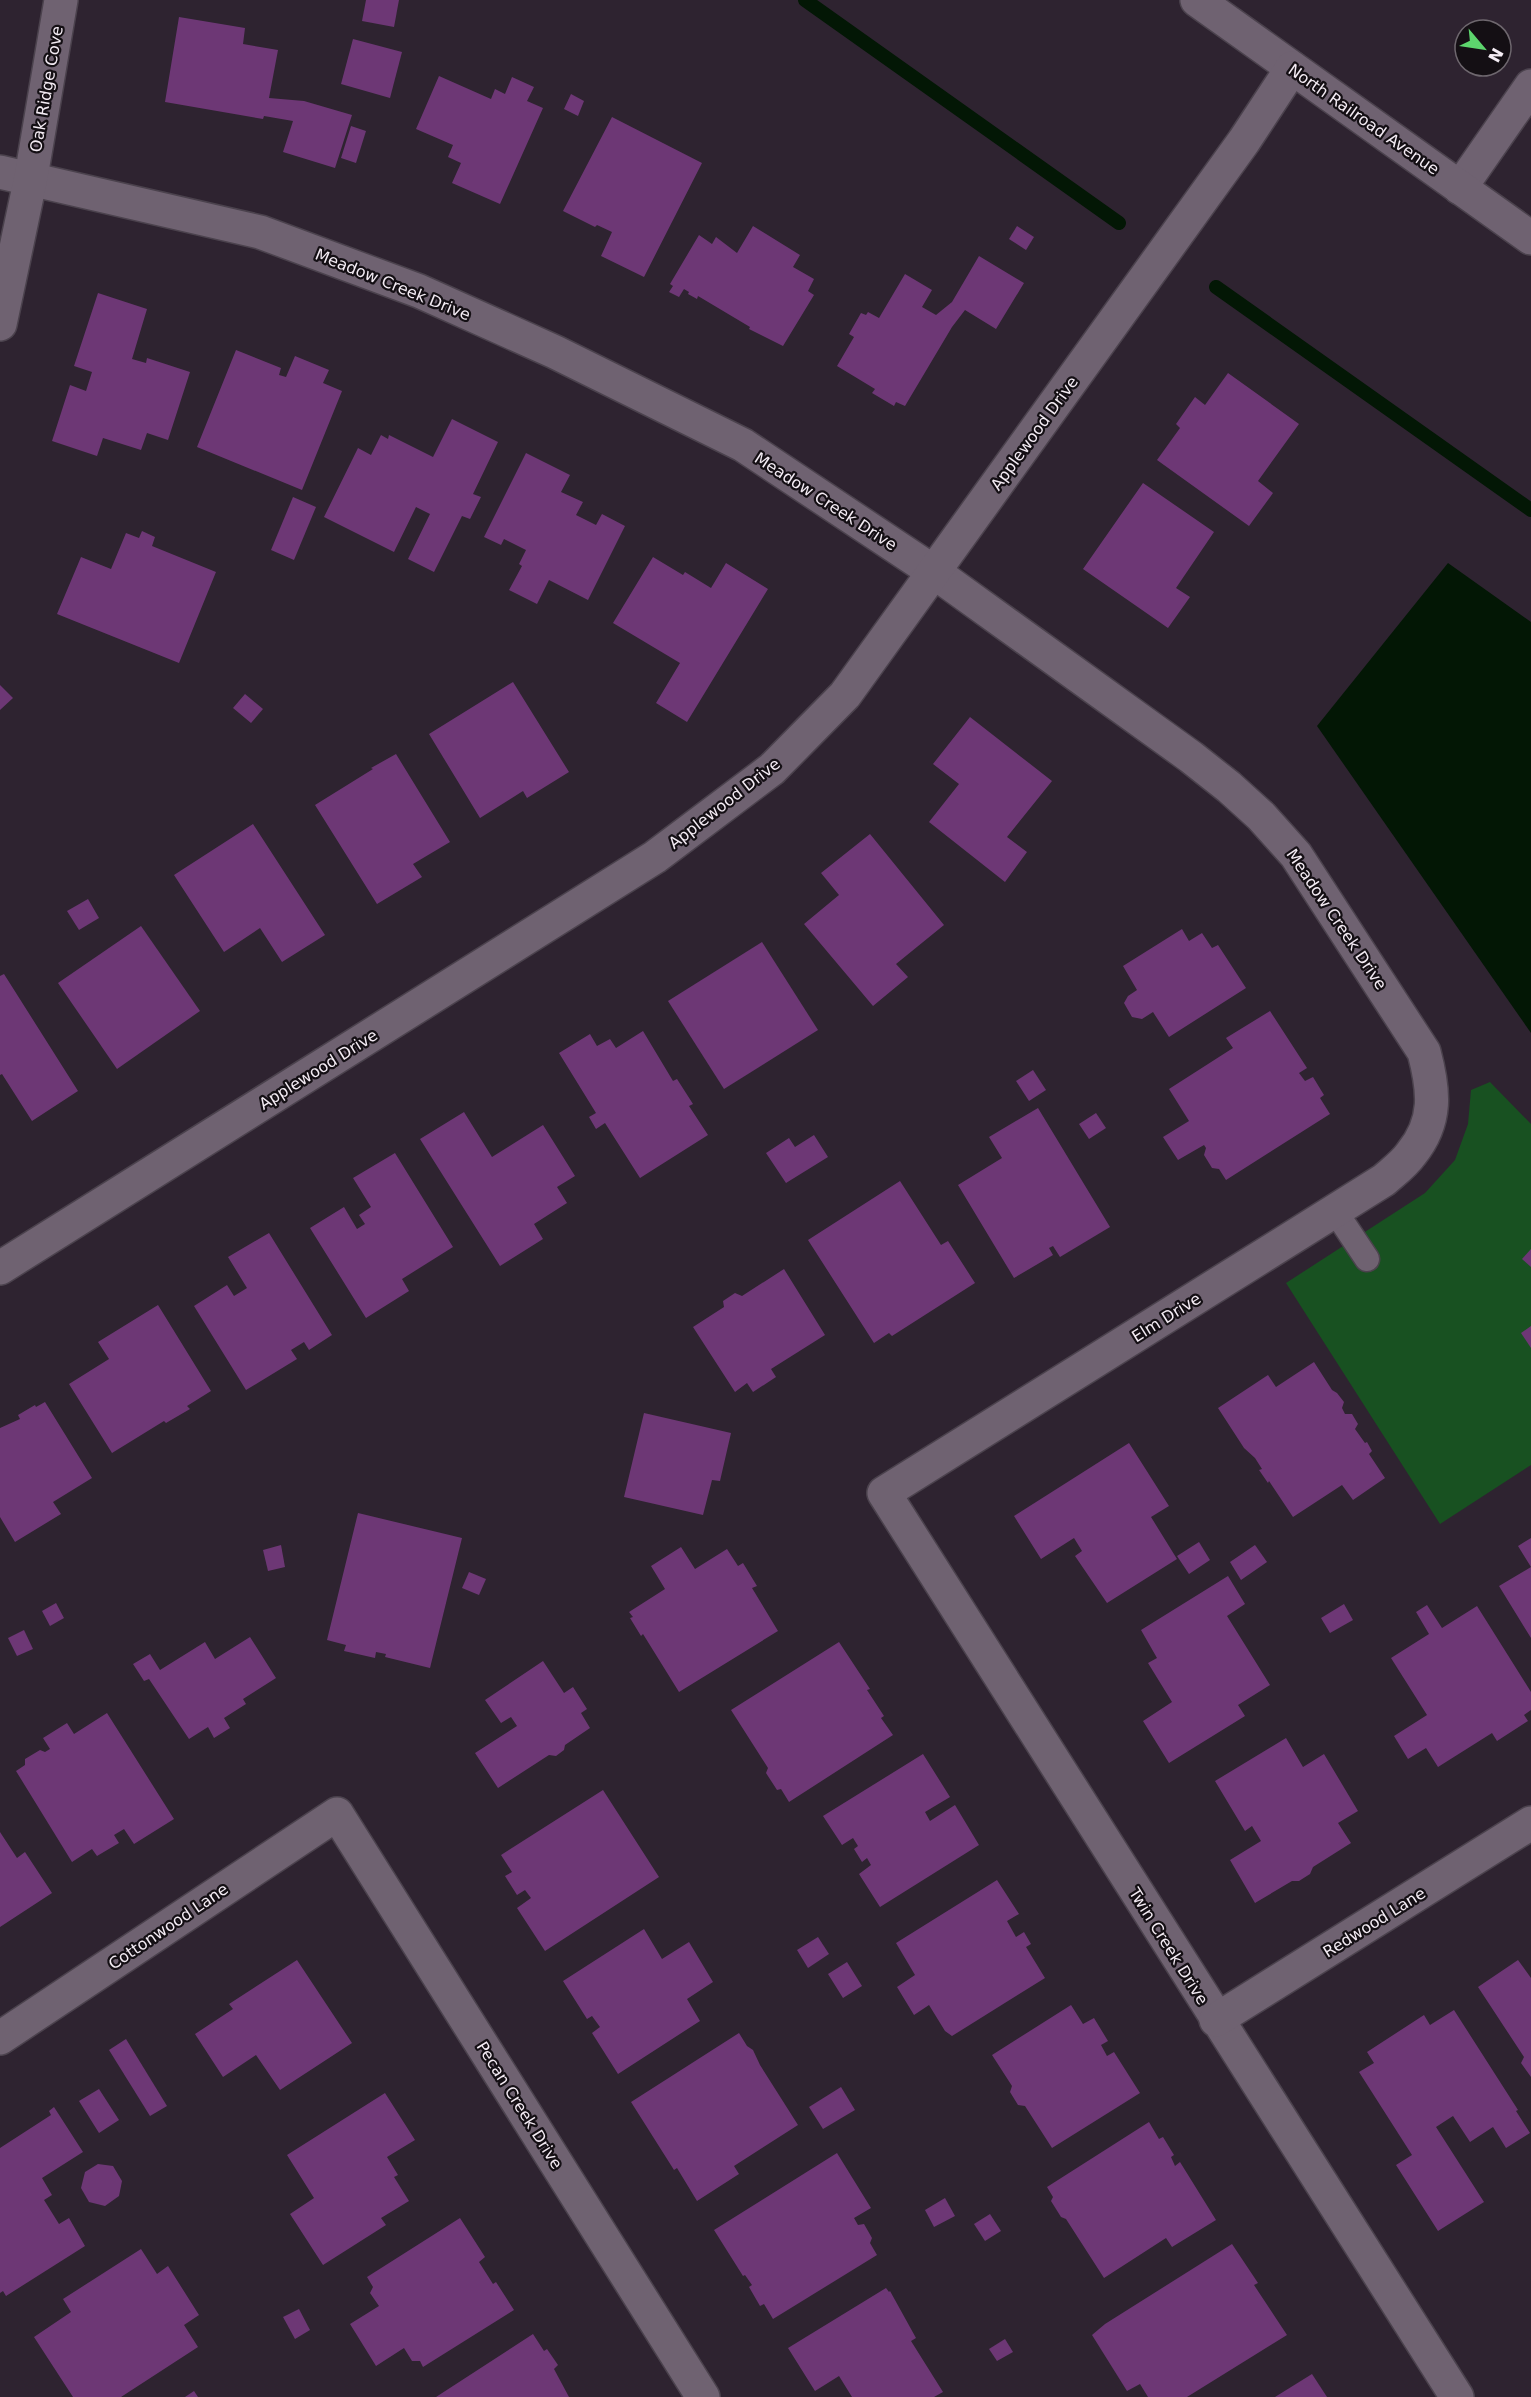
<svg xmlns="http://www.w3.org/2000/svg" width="1531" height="2397" viewBox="0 0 1531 2397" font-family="'DejaVu Sans',sans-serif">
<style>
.green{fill:#185121}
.water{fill:#031705}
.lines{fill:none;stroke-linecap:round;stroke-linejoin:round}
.stream{stroke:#031705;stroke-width:14}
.building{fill:#6d3775}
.service-casing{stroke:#4b424d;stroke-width:27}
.minor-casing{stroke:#4b424d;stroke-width:36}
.tertiary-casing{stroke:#4b424d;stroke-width:36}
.service{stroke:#6f6271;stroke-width:24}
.minor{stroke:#6f6271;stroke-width:33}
.tertiary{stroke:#6f6271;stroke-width:33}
.labels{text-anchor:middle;stroke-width:4.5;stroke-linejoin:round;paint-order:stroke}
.street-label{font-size:16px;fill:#f4ecf4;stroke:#140f14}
</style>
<rect width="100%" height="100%" fill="#2e2330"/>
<path class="green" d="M1490,1082L1531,1124V1465L1440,1524L1286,1283L1425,1193L1455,1160L1468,1124L1471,1090Z"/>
<path class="water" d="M1448,563L1531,622V1033L1317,726Z"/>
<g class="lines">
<g class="stream">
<path d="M805,0L1119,223"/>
<path d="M1216,287L1531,510"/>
</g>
</g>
<g class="building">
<path d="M366,0H399L394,27L362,21Z"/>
<path d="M179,17L245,28L243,44L278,50L269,98L304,101L352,115L335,168L283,152L293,121L264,116L263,119L165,102Z"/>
<path d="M353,39L402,52L390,98L341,84Z"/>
<path d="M439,76L491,99L495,89L505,94L512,77L534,87L527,101L543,108L500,204L452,183L461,163L448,157L453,145L416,129Z"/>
<path d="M571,94L584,101L578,116L564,109Z"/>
<path d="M612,117L702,163L644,277L601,256L612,232L597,225L595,227L563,211Z"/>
<path d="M351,126L366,131L356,163L341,158Z"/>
<path d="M753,226L800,255L793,267L814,279L808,291L814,295L783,346L749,329L750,327L698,296L697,299L688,294L689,292L684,289L679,297L669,292L673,286L670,284L699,235L712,244L716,237L737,253Z"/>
<path d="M1017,226L1034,237L1026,250L1009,239Z"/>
<path d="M979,256L1024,283L996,329L965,310L952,327L905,406L896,402L894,406L872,393L875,389L837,366L854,337L849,334L861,313L866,315L868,312L879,318L905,274L932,290L922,307L936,315L952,302Z"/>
<path d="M98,293L147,309L132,359L146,363L147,358L190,372L168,440L147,433L141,450L103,438L97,456L52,441L70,385L86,391L92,372L74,366Z"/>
<path d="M236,350L281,368L279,375L286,377L295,356L329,370L323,383L342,391L302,490L197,447Z"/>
<path d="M1228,373L1299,424L1258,481L1273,493L1249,526L1157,460L1180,428L1176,424L1195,397L1205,405Z"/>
<path d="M452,419L498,442L473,494L481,497L470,519L462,516L434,572L408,559L430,514L416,507L394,552L324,517L358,448L371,455L381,435L388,439L389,435L433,457Z"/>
<path d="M526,453L570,475L561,492L583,502L576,515L596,525L602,514L625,526L588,600L549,580L537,604L509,590L522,566L519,564L526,550L504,539L501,545L484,537Z"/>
<path d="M1143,483L1214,532L1176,588L1190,597L1168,628L1083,569Z"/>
<path d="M293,497L316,507L294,560L271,550Z"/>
<path d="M142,531L155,537L152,546L216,572L179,663L57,614L81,557L111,569L126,533L139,538Z"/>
<path d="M653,557L683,575L685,572L711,588L726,563L768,589L687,722L656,703L680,663L613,623Z"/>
<path d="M513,682L569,772L527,798L523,791L480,818L429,734Z"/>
<path d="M0,685L13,698L0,710Z"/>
<path d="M245,694L263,709L251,723L233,708Z"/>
<path d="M970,717L1052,781L1007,837L1027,852L1005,882L929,822L959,784L933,764Z"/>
<path d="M396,754L450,842L413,864L422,877L377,904L315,805L373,769L371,768Z"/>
<path d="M253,824L325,935L282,962L260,928L224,952L174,875Z"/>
<path d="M870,834L944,925L896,964L908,977L873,1006L804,924L839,895L821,873Z"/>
<path d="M88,899L99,918L79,930L67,911Z"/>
<path d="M141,926L200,1011L117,1069L58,983Z"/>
<path d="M1182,929L1189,941L1202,933L1212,948L1218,945L1246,988L1169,1037L1153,1012L1142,1019L1132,1017L1124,1003L1128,996L1137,990L1123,966Z"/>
<path d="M762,942L818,1030L724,1089L668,1001Z"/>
<path d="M4,974L78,1091L32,1121L2,1074L0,1075V976Z"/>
<path d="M1270,1011L1307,1068L1299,1073L1305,1081L1313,1077L1324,1095L1320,1098L1330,1114L1226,1180L1219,1169L1212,1168L1204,1155L1206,1148L1204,1145L1178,1160L1163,1137L1189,1121L1169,1089L1233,1048L1226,1038Z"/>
<path d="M643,1031L673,1081L677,1079L693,1104L689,1106L708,1135L640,1178L605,1123L596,1129L589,1117L596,1113L559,1053L590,1034L597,1046L610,1039L616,1048Z"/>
<path d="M1033,1070L1046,1090L1029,1101L1016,1081Z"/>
<path d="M1038,1108L1110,1227L1060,1257L1053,1246L1049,1248L1053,1255L1014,1278L958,1185L1002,1158L989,1137Z"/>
<path d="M464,1112L492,1157L543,1125L575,1176L557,1187L567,1203L534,1224L543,1239L500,1266L420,1139Z"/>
<path d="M1096,1113L1106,1128L1089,1139L1079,1124Z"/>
<path d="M814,1135L828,1157L786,1183L766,1153L789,1138L795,1147Z"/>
<path d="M395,1153L453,1247L402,1279L409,1291L366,1318L310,1228L344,1207L357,1229L365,1224L359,1215L371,1207L353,1178Z"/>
<path d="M900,1181L941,1245L948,1241L975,1283L892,1336L889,1333L874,1343L808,1240Z"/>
<path d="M269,1233L332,1335L309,1350L304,1342L291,1350L297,1359L246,1390L194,1306L227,1285L234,1296L247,1288L228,1257Z"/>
<path d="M1531,1249V1267L1522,1259Z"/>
<path d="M784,1269L825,1335L771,1369L776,1377L753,1392L747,1383L735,1392L693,1327L724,1307L723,1301L735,1293L742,1296Z"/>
<path d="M158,1305L211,1391L187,1406L190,1409L166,1423L164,1421L112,1453L69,1384L109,1359L98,1342Z"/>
<path d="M1531,1326V1348L1521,1333Z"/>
<path d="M1314,1362L1332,1390L1337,1393L1344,1402L1342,1408L1345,1414H1352L1358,1424L1355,1429L1365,1443L1367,1442L1372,1451L1369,1454L1385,1478L1353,1500L1342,1485L1293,1517L1269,1481L1268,1483L1259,1470L1262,1469L1255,1458L1244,1448L1218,1408L1268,1375L1276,1387Z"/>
<path d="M45,1402L92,1478L53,1502L61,1514L15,1542L0,1517V1428L20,1419L18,1415L35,1405L36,1407Z"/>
<path d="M644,1413L731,1433L720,1481L712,1480L703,1515L624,1497Z"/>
<path d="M1129,1443L1169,1506L1151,1517L1177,1559L1107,1603L1075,1556L1082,1551L1074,1538L1041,1559L1014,1516Z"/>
<path d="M358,1513L462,1538L430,1668L385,1657L386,1654L376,1652L375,1658L344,1651L346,1645L327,1640Z"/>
<path d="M1531,1538V1638L1499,1586L1531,1567L1518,1546Z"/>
<path d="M1199,1542L1210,1560L1189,1574L1177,1556Z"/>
<path d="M281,1545L285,1567L268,1571L263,1550Z"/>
<path d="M1255,1545L1267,1562L1241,1580L1230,1562Z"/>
<path d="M681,1547L695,1569L727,1549L738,1566L743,1563L757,1586L752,1588L778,1631L679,1692L643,1634L641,1636L630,1618L633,1617L629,1612L665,1589L651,1566Z"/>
<path d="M469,1572L486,1579L479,1595L462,1588Z"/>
<path d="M1228,1576L1245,1604L1227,1616L1270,1685L1238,1705L1245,1716L1169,1763L1143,1721L1172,1702L1148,1663L1157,1658L1141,1630Z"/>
<path d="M56,1603L64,1618L50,1626L42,1611Z"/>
<path d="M1344,1604L1353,1620L1330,1633L1321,1618Z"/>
<path d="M1427,1605L1442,1628L1477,1606L1531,1692V1710L1524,1715L1528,1721L1497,1741L1492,1733L1438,1767L1426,1748L1408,1759L1394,1736L1427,1715L1391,1658L1429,1634L1416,1612Z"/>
<path d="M24,1630L33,1649L17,1656L8,1638Z"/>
<path d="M250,1637L276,1678L243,1699L246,1704L224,1718L230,1728L214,1738L208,1727L189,1739L149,1679L144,1681L133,1664L150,1654L160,1670L205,1642L215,1659Z"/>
<path d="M839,1642L870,1689L867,1690L884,1716L881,1718L893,1735L789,1802L781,1789L777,1790L766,1773L768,1768L731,1710Z"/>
<path d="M543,1661L564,1693L573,1687L587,1709L581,1713L590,1728L565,1745L564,1750L556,1756L549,1755L498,1788L475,1753L517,1726L511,1717L501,1723L485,1700Z"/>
<path d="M107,1713L174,1819L134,1844L124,1829L114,1835L119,1843L97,1856L92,1849L72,1862L16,1771L25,1765V1759L40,1750L45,1752L50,1749L43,1738L67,1723L74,1734Z"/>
<path d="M1286,1738L1303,1767L1324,1754L1358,1811L1338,1823L1351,1843L1313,1867L1310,1874L1299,1881H1292L1255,1903L1230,1860L1261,1841L1252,1826L1245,1831L1215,1781Z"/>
<path d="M923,1754L950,1797L925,1812L930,1821L955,1805L979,1845L880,1907L859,1874L871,1865L867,1858L862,1862L854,1849L858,1846L853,1838L842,1845L823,1816Z"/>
<path d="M603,1790L659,1877L545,1951L517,1908L531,1898L525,1890L517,1895L505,1876L512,1872L501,1855Z"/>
<path d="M0,1832L17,1858L25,1852L52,1893L0,1927Z"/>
<path d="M997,1880L1019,1914L1007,1921L1016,1937L1024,1932L1031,1944L1026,1947L1045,1978L952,2036L945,2031L929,2005L914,2015L897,1987L915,1975L896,1943Z"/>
<path d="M644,1929L662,1959L689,1942L713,1982L687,1999L700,2021L618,2074L592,2033L600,2027L592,2016L587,2019L563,1981Z"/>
<path d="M818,1937L829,1954L808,1968L797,1950Z"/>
<path d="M297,1960L352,2043L280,2090L256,2055L223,2077L195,2034L233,2009L229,2004Z"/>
<path d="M1518,1960L1531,1978V2077L1521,2063L1524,2057L1478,1987Z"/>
<path d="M847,1962L862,1986L843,1998L828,1974Z"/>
<path d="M1071,2005L1083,2024L1094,2018L1108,2041L1101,2045L1107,2056L1114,2052L1140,2093L1052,2148L1025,2106L1018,2105L1010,2092L1012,2086L992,2055Z"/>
<path d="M1454,2010L1518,2110L1516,2111L1530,2133L1506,2148L1493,2127L1470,2142L1453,2116L1436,2127L1484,2202L1438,2231L1396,2165L1412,2155L1359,2072L1374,2063L1367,2052L1424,2015L1430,2025Z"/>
<path d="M739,2033L747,2046L753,2050L760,2065L798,2125L734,2166L739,2174L697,2201L677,2168L674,2170L631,2102Z"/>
<path d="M126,2039L167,2106L150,2116L109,2050Z"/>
<path d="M841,2087L855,2110L823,2129L809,2107Z"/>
<path d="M99,2089L119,2120L99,2133L79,2101Z"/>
<path d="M385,2093L415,2140L387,2157L398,2175L394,2177L409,2201L381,2218L386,2225L323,2265L290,2214L314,2198L287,2155Z"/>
<path d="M54,2107L83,2152L42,2178L52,2195L44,2200L59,2224L69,2218L85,2246L6,2296L3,2291L0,2293V2148L51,2115L49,2111Z"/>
<path d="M1149,2122L1159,2139L1163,2137L1174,2155L1171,2157L1175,2166L1180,2162L1216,2220L1172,2247L1166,2238L1104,2278L1066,2219L1061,2217L1051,2201L1053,2197L1047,2187Z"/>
<path d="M837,2153L871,2208L854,2218L858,2225L864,2224L872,2238L870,2243L877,2255L773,2319L764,2304L760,2306L749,2287L752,2285L745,2275L743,2276L714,2230Z"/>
<path d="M98,2164L113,2166L122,2181L119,2196L105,2206L89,2202L81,2188L85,2172Z"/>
<path d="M945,2198L955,2216L934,2227L925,2210Z"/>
<path d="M990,2214L1001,2231L985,2241L974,2224Z"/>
<path d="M460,2218L485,2257L479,2262L493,2284L496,2282L514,2310L423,2367L420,2361H412L404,2348L376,2366L350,2324L379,2306L370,2293L373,2287L367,2277Z"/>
<path d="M1232,2244L1258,2283L1254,2285L1287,2335L1187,2397H1148L1140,2384L1127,2391L1092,2335L1105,2324Z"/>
<path d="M141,2249L157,2274L168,2266L199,2315L184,2325L198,2347L121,2397H73L34,2337L71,2312L63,2299Z"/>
<path d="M886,2288L889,2292L890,2291L916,2338L911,2341L943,2392L934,2397H852L839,2376L815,2391L788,2348Z"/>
<path d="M299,2309L310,2330L295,2339L283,2317Z"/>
<path d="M533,2334L544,2351L547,2349L558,2365L554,2369L569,2397H436Z"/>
<path d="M1005,2339L1013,2352L997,2361L989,2349Z"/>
<path d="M1312,2374L1327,2397H1275Z"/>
<path d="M194,2391L198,2397H185Z"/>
</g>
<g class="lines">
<defs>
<path id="service" d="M1335,1211L1367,1259"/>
<g id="minor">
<path d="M0,172L260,232L419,291L555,352L743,445L934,572L1191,757L1229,787L1261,816L1296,855L1424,1052C1434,1090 1438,1121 1411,1154C1404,1164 1393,1172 1384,1180L884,1493L1457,2397"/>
<path d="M1460,188L1531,86"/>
<path d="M0,324L31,177L61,0"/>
<path d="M1216,2020L1531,1823"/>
<path d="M0,2038L337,1814L703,2397"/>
</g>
<g id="tertiary">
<path d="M1197,0L1531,238"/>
<path d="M0,1268L655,857L772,769L845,695L1244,141L1292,68"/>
</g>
</defs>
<use href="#service" class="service-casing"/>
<use href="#minor" class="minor-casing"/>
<use href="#tertiary" class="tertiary-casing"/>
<use href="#service" class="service"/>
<use href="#minor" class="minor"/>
<use href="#tertiary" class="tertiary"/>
</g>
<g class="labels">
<g class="street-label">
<text transform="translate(46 89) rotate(-80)" y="6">Oak Ridge Cove</text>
<text transform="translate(1364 119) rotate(35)" y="6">North Railroad Avenue</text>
<text transform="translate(393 284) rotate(22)" y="6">Meadow Creek Drive</text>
<text transform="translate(1034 433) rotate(-54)" y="6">Applewood Drive</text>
<text transform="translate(826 501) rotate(33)" y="6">Meadow Creek Drive</text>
<text transform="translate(724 803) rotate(-38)" y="6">Applewood Drive</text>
<text transform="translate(1337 919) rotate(56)" y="6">Meadow Creek Drive</text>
<text transform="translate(318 1069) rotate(-32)" y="6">Applewood Drive</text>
<text transform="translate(1166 1317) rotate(-32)" y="6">Elm Drive</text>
<text transform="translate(1374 1922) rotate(-32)" y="6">Redwood Lane</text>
<text transform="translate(168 1926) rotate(-34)" y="6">Cottonwood Lane</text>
<text transform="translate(1169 1946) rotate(58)" y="6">Twin Creek Drive</text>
<text transform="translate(520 2105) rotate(58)" y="6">Pecan Creek Drive</text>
</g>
</g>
<g transform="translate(1483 48) rotate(119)"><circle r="28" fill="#140f14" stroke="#6e676e" stroke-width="1.5"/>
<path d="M0-4.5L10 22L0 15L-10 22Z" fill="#5dd56d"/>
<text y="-9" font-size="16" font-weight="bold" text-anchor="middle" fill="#f4ecf4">N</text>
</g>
</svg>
